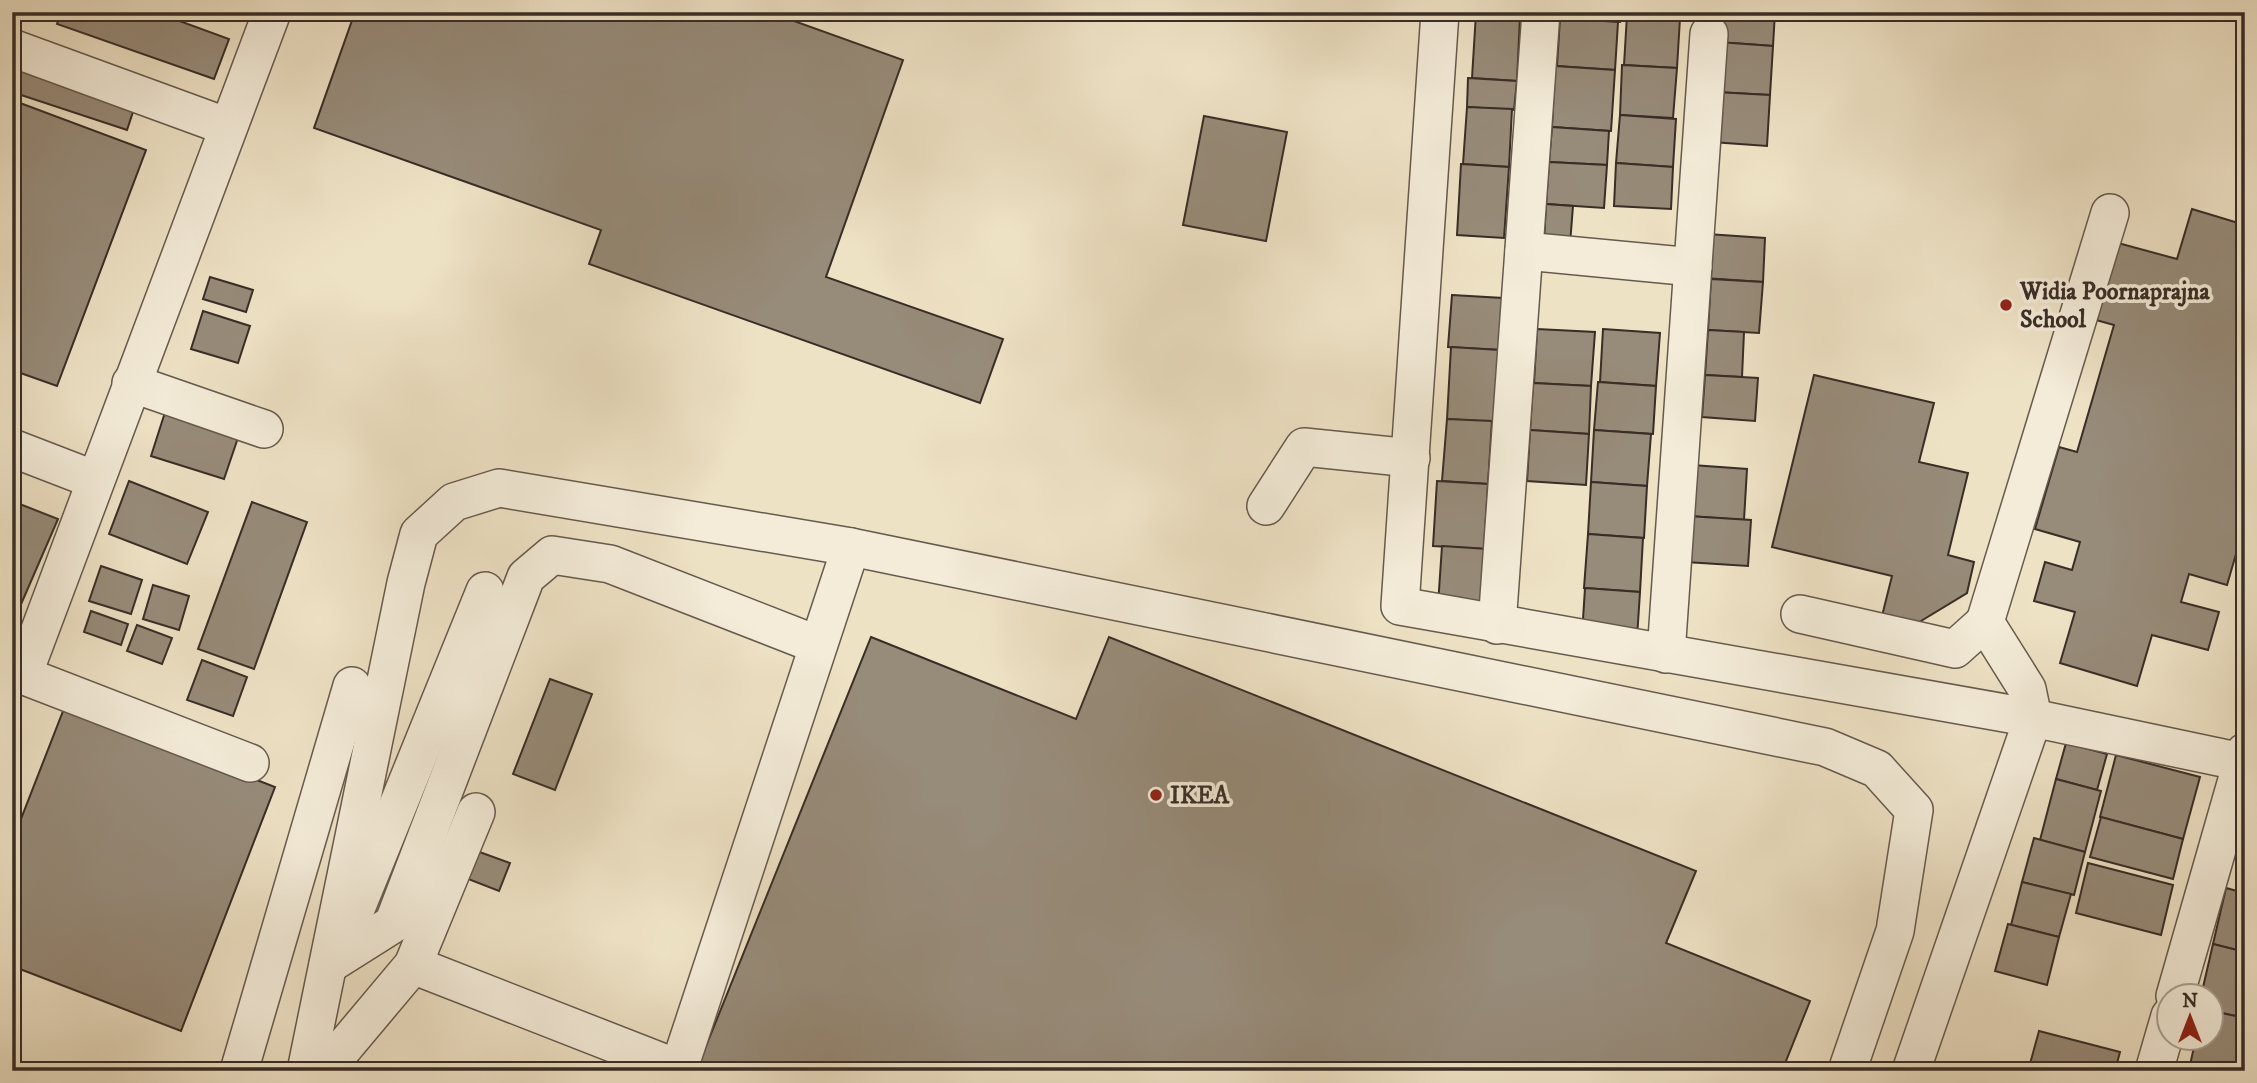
<svg xmlns="http://www.w3.org/2000/svg" width="2257" height="1083" viewBox="0 0 2257 1083" font-family="'IM FELL DW Pica',serif">
<style>
.building{fill:#978b79;stroke:#392d27;stroke-width:2}
.lines{fill:none;stroke-linecap:round;stroke-linejoin:round}
.minor-casing{stroke:#665a4e;stroke-width:40}
.minor{stroke:#f4ecd9;stroke-width:37}
.poi-dot{fill:#8f2418;stroke:#f4ecd9;stroke-width:2.5}
.labels{text-anchor:middle;stroke-width:7;stroke-linejoin:round;paint-order:stroke}
.poi-label{font-size:24px;font-weight:bold;fill:#392d27;stroke:#f4ecd9;text-anchor:start}
</style>
<rect width="100%" height="100%" fill="#eee2c5"/>
<filter id="stains"><feTurbulence type="fractalNoise" baseFrequency=".00286" numOctaves="4"/><feColorMatrix values="0 0 0 0 .2 0 0 0 0 .09 0 0 0 0 .02 0 0 0 .5 -.17"/></filter>
<radialGradient id="worn" r=".72"><stop offset=".6" stop-color="#630" stop-opacity="0"/><stop offset="1" stop-color="#630" stop-opacity=".3"/></radialGradient>
<g class="building">
<path d="M61,12H155L229,39L214,79L57,24Z"/>
<path d="M355,12H769L903,60L826,277L1003,339L980,403L589,264L601,230L314,128Z"/>
<path d="M1560,12H1620V22L1560,18Z"/>
<path d="M1718,12H1775L1773,46L1717,42Z"/>
<path d="M1476,13L1520,16L1517,81L1472,78Z"/>
<path d="M1627,15L1680,18L1677,68L1624,65Z"/>
<path d="M1560,18L1618,22L1615,70L1557,66Z"/>
<path d="M1718,42L1773,46L1770,95L1715,92Z"/>
<path d="M1622,65L1677,68L1673,118L1620,115Z"/>
<path d="M1555,66L1615,70L1611,131L1552,127Z"/>
<path d="M12,68L134,109L127,130L12,92Z"/>
<path d="M1468,78L1517,81L1514,110L1467,107Z"/>
<path d="M1715,92L1770,95L1767,146L1712,142Z"/>
<path d="M12,100L146,150L57,386L12,370Z"/>
<path d="M1467,107L1512,109L1509,167L1463,164Z"/>
<path d="M1620,115L1676,119L1673,167L1616,163Z"/>
<path d="M1204,116L1287,132L1266,241L1183,225Z"/>
<path d="M1552,127L1609,131L1607,165L1549,162Z"/>
<path d="M1549,162L1607,165L1604,208L1546,204Z"/>
<path d="M1616,163L1673,167L1671,209L1614,206Z"/>
<path d="M1461,164L1509,167L1504,238L1457,235Z"/>
<path d="M1546,204L1573,206L1570,244L1544,242Z"/>
<path d="M2192,209L2245,225V523L2227,585L2189,574L2181,602L2219,612L2208,650L2152,635L2137,686L2060,663L2075,612L2034,601L2045,562L2072,570L2080,542L2035,529L2059,447L2077,452L2114,325L2096,320L2118,243L2177,259Z"/>
<path d="M1707,234L1765,238L1763,282L1704,278Z"/>
<path d="M210,277L253,290L246,312L203,299Z"/>
<path d="M1711,279L1763,282L1759,333L1708,330Z"/>
<path d="M1452,295L1503,298L1500,350L1448,347Z"/>
<path d="M203,311L250,326L238,363L191,349Z"/>
<path d="M1537,329L1595,332L1591,386L1534,383Z"/>
<path d="M1603,329L1660,333L1656,386L1600,382Z"/>
<path d="M1708,330L1744,332L1742,377L1705,375Z"/>
<path d="M1451,347L1500,350L1495,422L1447,419Z"/>
<path d="M1705,375L1758,378L1755,421L1702,417Z"/>
<path d="M1814,375L1934,403L1919,462L1968,473L1948,555L1974,562L1967,593L1916,624L1882,616L1892,576L1772,547Z"/>
<path d="M1598,382L1656,386L1653,434L1594,430Z"/>
<path d="M1533,383L1591,386L1589,434L1530,430Z"/>
<path d="M168,403L242,426L224,479L151,456Z"/>
<path d="M1447,419L1492,421L1488,484L1442,481Z"/>
<path d="M1530,430L1589,434L1586,485L1527,481Z"/>
<path d="M1594,430L1651,434L1647,486L1591,482Z"/>
<path d="M1692,465L1747,469L1744,520L1688,516Z"/>
<path d="M129,481L208,512L187,564L109,534Z"/>
<path d="M1437,481L1488,484L1484,549L1433,546Z"/>
<path d="M1591,482L1647,486L1644,538L1588,534Z"/>
<path d="M12,501L58,519L12,625Z"/>
<path d="M252,502L307,522L254,669L198,649Z"/>
<path d="M1688,516L1751,520L1748,566L1686,562Z"/>
<path d="M1588,534L1643,538L1640,592L1584,588Z"/>
<path d="M1442,546L1488,549L1484,608L1438,605Z"/>
<path d="M101,566L142,580L131,614L89,601Z"/>
<path d="M153,585L189,596L179,630L143,619Z"/>
<path d="M1585,588L1640,592L1637,638L1582,635Z"/>
<path d="M91,611L128,624L121,645L84,632Z"/>
<path d="M137,625L172,638L162,664L127,651Z"/>
<path d="M871,637L1076,719L1109,637L1696,871L1666,943L1810,1001L1782,1071H696Z"/>
<path d="M202,660L247,677L233,716L187,700Z"/>
<path d="M550,679L592,694L555,790L513,774Z"/>
<path d="M65,706L275,787L181,1031L12,966V842Z"/>
<path d="M2066,743L2107,754L2097,790L2056,779Z"/>
<path d="M2116,755L2200,777L2183,839L2100,817Z"/>
<path d="M2056,779L2101,791L2085,852L2040,840Z"/>
<path d="M2101,817L2183,839L2173,879L2090,857Z"/>
<path d="M2034,838L2085,852L2074,895L2022,882Z"/>
<path d="M474,850L510,863L499,891L463,877Z"/>
<path d="M2088,863L2173,885L2161,935L2076,913Z"/>
<path d="M2022,882L2071,894L2059,937L2011,925Z"/>
<path d="M2226,888L2245,893V952L2213,944Z"/>
<path d="M2008,924L2059,937L2047,985L1995,971Z"/>
<path d="M2213,944L2245,952V1018L2212,1011V996H2201Z"/>
<path d="M2212,1011L2245,1018V1071H2217L2190,1065L2196,1038H2212Z"/>
<path d="M2039,1031L2120,1052L2115,1071H2028Z"/>
</g>
<g class="lines">
<defs>
<g id="minor">
<path d="M1440,12L1400,606L2033,718L2027,689L1985,622L1955,649L1800,614"/>
<path d="M12,48L228,127"/>
<path d="M1524,251L1693,267"/>
<path d="M131,383L264,429"/>
<path d="M12,448L95,480"/>
<path d="M1266,506L1304,447L1411,458"/>
<path d="M1985,622L2110,213"/>
<path d="M1497,625L1541,12"/>
<path d="M1666,654L1709,34"/>
<path d="M12,671L250,763"/>
<path d="M23,675L272,12"/>
<path d="M355,911L485,591"/>
<path d="M328,965L393,924L526,577L552,555L610,564L818,645"/>
<path d="M413,965L679,1069"/>
<path d="M2175,996L2245,752"/>
<path d="M239,1071L352,686"/>
<path d="M306,1071L406,583L419,534L454,502L499,488L851,547L1825,747L1877,769L1914,810L1895,931L1847,1071"/>
<path d="M324,1071L413,965L476,812"/>
<path d="M678,1071L851,547"/>
<path d="M1911,1071L2033,718L2242,762"/>
<path d="M2154,1071L2170,1016"/>
</g>
</defs>
<use href="#minor" class="minor-casing"/>
<use href="#minor" class="minor"/>
</g>
<g class="poi-dot">
<circle cx="2006" cy="305" r="7"/>
<circle cx="1156" cy="795" r="7"/>
</g>
<g class="labels">
<g class="poi-label">
<text x="2020" y="299">Widia Poornaprajna<tspan x="2020" dy="28">School</tspan></text>
<text x="1170" y="803">IKEA</text>
</g>
</g>
<rect width="2257" height="1083" fill="none" stroke="#eee2c5" stroke-width="42"/>
<rect x="14" y="14" width="2229" height="1055" fill="none" stroke="#392d27" stroke-width="3.5"/>
<rect x="21" y="21" width="2215" height="1041" fill="none" stroke="#392d27" stroke-width="2"/>
<g transform="translate(2190 1017)"><circle r="33" fill="#f4ecd9" stroke="#a9a092" stroke-width="2"/>
<path d="M0-5L12 26L0 18L-12 26Z" fill="#8f2418"/>
<text y="-10" font-size="19" font-weight="bold" text-anchor="middle" fill="#392d27">N</text>
</g>
<rect width="100%" height="100%" filter="url(#stains)"/>
<rect width="100%" height="100%" fill="url(#worn)"/>
</svg>
